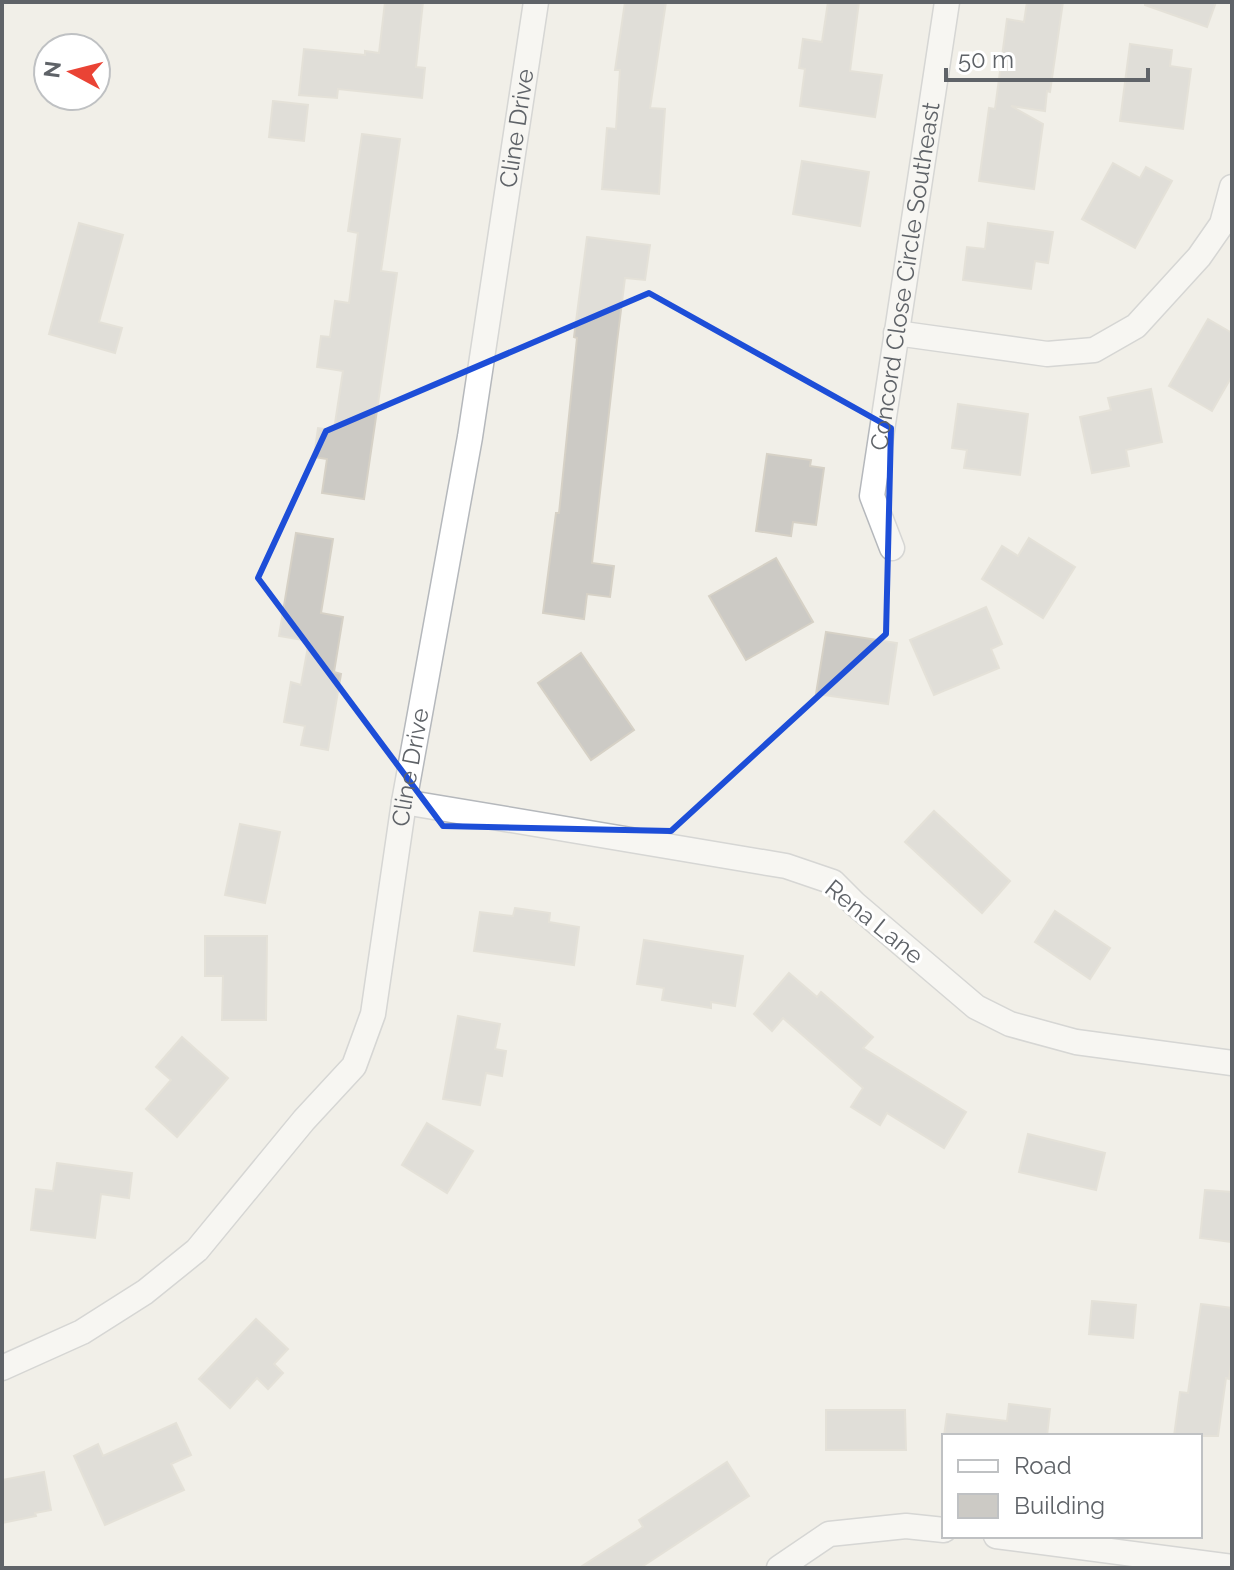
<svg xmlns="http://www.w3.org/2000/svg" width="1234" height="1570" viewBox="0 0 1234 1570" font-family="Raleway,sans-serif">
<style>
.building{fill:#cccac5;stroke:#d6d1c6;stroke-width:2}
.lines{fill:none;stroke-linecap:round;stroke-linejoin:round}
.street-casing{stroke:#b5b8bc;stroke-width:27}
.street{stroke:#fff;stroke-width:24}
.marked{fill:none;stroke:#1d4ed8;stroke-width:6;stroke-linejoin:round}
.labels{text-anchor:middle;stroke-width:6;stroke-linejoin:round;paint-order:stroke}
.street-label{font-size:24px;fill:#5f6368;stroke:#fff}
</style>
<rect width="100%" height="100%" fill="#f1efe8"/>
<g class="building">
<path d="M385,2H423L416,67L425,68L422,98L338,89L337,98L299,95L304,49L365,55V51L379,53Z"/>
<path d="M625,2H666L650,108L665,109L659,194L602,189L607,128L616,129L620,70H615Z"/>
<path d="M828,2H859L850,71L882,75L875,117L800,106L805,69L799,68L803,39L822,42Z"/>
<path d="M1027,2H1063L1050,92L1047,91L1045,111L1011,106L1043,124L1034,189L979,181L989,108L995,109L1007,19L1024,22Z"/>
<path d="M1145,2H1216L1207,27L1145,5Z"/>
<path d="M1130,44L1172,50L1170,66L1191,69L1183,129L1120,121Z"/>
<path d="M273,101L308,105L304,141L269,137Z"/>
<path d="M362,134L400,139L381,271L397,273L364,499L322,493L327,459L314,457L318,428L334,430L343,371L317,367L321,336L330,337L335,301L349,303L358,233L348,231Z"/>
<path d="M802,161L869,172L860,226L793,214Z"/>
<path d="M1113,163L1140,178L1146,167L1172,181L1135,248L1082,219Z"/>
<path d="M79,223L123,235L99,322L122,328L115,353L49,334Z"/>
<path d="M988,223L1053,232L1048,263L1035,261L1031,289L963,280L967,247L985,249Z"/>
<path d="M587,237L650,245L645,280L625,278L617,342L592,563L614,566L610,597L587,594L584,619L543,613L556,513H559L577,338L574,337Z"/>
<path d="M1208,319L1232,333V376L1212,411L1169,386Z"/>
<path d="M1151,389L1162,442L1126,450L1129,466L1092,473L1080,417L1111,410L1108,398Z"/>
<path d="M958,404L1028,414L1020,475L964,468L967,450L952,448Z"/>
<path d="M767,454L811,460L810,466L824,468L816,525L793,522L791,536L756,531Z"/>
<path d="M296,533L333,539L321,613L343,617L334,672L341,674L328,750L301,745L305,726L284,722L291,682L301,685L309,641L279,636Z"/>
<path d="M1029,538L1075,567L1043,618L982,579L1002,546L1018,556Z"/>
<path d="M776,558L813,622L746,660L709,596Z"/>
<path d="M986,607L1002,644L991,649L999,668L934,695L910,640Z"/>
<path d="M826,632L897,643L888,704L816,694Z"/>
<path d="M581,653L634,730L591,760L538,683Z"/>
<path d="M934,811L1010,881L982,913L905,842Z"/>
<path d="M240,824L280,832L265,903L225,895Z"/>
<path d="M515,908L550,913L549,922L579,927L574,965L474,951L480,912L513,916Z"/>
<path d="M1055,911L1110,948L1090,979L1035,942Z"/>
<path d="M205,936H267L266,1020H222L223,976H205Z"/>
<path d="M644,940L743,956L735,1006L711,1002V1008L662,1000L664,988L637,984Z"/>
<path d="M789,973L817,997L821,992L873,1037L863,1048L966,1112L944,1148L887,1113L880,1125L851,1107L863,1088L783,1018L772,1031L754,1014Z"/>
<path d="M458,1016L500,1024L495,1049L506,1051L502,1076L486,1073L480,1105L443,1099Z"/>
<path d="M182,1037L228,1078L177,1137L146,1109L171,1080L156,1067Z"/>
<path d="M427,1123L473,1151L447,1193L402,1165Z"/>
<path d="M1028,1134L1105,1153L1096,1190L1019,1172Z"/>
<path d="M57,1163L132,1173L129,1198L101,1194L95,1238L31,1230L36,1189L53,1191Z"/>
<path d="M1205,1190L1232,1192V1242L1200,1238Z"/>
<path d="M1092,1301L1136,1305L1133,1338L1089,1334Z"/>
<path d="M1201,1304L1232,1308V1357L1229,1379L1226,1378L1218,1436H1174L1180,1392L1188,1393Z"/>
<path d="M256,1319L288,1349L274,1364L283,1373L268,1389L257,1378L230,1408L199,1379Z"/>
<path d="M1009,1404L1050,1409L1047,1436H944L947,1414L1007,1421Z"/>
<path d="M826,1410H905L906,1450H826Z"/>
<path d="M176,1423L191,1455L171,1464L184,1490L105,1525L74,1456L98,1444L103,1456Z"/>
<path d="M727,1462L749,1496L640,1568H579L643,1527L639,1520Z"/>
<path d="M44,1472L51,1510L35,1513L36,1516L2,1523V1480Z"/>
</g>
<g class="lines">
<defs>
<g id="street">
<path d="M896,333L1047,354L1094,350L1136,326L1199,257L1222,224L1232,187"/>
<path id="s1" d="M892,548L872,496L947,2"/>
<path d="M404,802L786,866L833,882L855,904L976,1007L1010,1024L1076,1042L1232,1063"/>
<path id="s2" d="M2,1368L82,1332L145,1292L197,1250L304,1120L354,1066L373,1014L404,802L470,437L536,2"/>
<path d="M996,1536L1232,1567"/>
<path d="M779,1568L829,1534L906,1526L944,1530"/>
</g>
</defs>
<use href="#street" class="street-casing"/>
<use href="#street" class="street"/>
</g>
<path d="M0 0H1234V1570H0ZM649,293L891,428L886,634L671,831L443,826L258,578L326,431Z" fill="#f1efe8" fill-opacity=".55" fill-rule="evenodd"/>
<path class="marked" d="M649,293L891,428L886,634L671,831L443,826L258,578L326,431Z"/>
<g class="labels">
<g class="street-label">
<text dy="8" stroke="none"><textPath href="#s2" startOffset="1424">Cline Drive</textPath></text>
<text dy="8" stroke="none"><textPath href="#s1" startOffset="278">Concord Close Circle Southeast</textPath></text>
<text dy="8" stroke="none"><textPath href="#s2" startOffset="776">Cline Drive</textPath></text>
<text transform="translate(874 922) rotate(39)" y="8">Rena Lane</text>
</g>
</g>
<rect width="1234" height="1570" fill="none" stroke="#5f6368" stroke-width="8"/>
<rect x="942" y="1434" width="260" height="104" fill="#ffffff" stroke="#bfc1c3" stroke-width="2"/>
<rect x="958" y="1460" width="40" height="12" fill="#ffffff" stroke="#bfc1c3" stroke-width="2"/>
<text x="1014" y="1474" font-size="24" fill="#5f6368">Road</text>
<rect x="958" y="1494" width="40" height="24" fill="#cccac5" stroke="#bfc1c3" stroke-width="2"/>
<text x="1014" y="1514" font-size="24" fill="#5f6368">Building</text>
<g transform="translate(72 72) rotate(277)"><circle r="38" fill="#ffffff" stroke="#bfc1c3" stroke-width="2"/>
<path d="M0-6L14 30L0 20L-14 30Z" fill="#ea4335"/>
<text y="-12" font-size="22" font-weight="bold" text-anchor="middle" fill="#5f6368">N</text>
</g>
<path d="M946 68v12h202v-12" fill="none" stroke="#5f6368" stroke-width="4"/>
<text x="958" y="68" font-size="24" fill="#5f6368" stroke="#ffffff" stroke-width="6" paint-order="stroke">50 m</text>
</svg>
